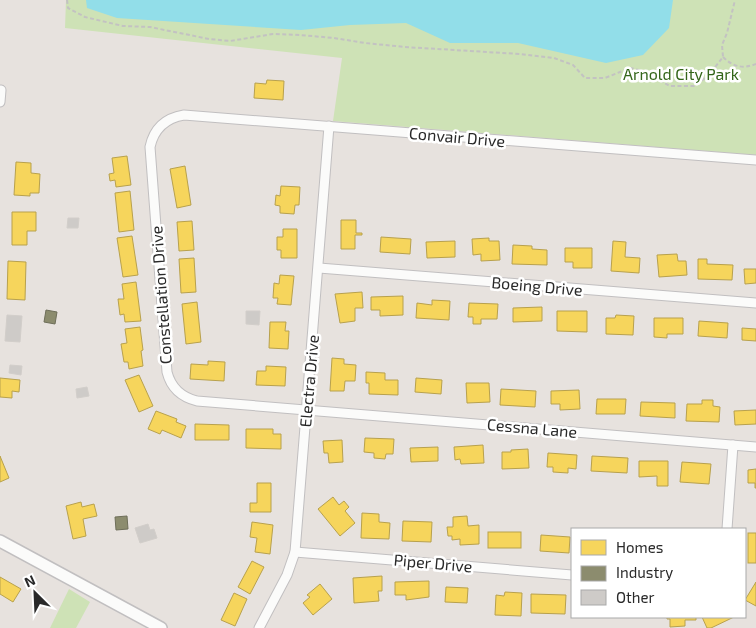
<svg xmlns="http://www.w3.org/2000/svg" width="756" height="628" viewBox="0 0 756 628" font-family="'Exo 2',sans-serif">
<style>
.green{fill:#cee2b6}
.water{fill:#92dee9}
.homes{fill:#f6d55c;stroke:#b8a14d}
.industry{fill:#8c8c6e;stroke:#6e6e59}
.building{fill:#cecbc8;stroke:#d2ceca}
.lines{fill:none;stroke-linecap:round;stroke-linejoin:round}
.minor-casing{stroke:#c1bfc0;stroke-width:11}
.tertiary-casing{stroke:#c1bfc0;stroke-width:14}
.path{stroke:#c3c2c2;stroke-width:2;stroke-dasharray:4 2.5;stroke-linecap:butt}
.minor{stroke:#fbfbfa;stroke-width:9}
.tertiary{stroke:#fbfbfa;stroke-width:11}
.labels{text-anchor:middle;stroke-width:5;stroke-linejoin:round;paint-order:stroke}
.park-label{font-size:16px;fill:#336519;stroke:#fff}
.street-label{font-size:16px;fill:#292929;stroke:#fff}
</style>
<rect width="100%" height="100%" fill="#e7e2de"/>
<g class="green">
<path d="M66,0H756V155L333,121L342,58L65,28Z"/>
<path d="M69,589L90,602L76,628H50Z"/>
</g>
<path class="water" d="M86,0H673L669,28L643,55L606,63L518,43H450L406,23L350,25L301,30L117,18L87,8Z"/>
<g class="homes">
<path d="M267,80L284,81L283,100L254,98L255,83L266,84Z"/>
<path d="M127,156L131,185L116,187L115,180L110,181L109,174L114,173L112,158Z"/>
<path d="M16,162L31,163V173L40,174L39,193H30V196L14,195Z"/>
<path d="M185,166L191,205L177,208L170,169Z"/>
<path d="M281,186L300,187L299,205H295L294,214L280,213V206L275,205L276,195L280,196Z"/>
<path d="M130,191L134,230L119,232L115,193Z"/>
<path d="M12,212H36V231H27V245H12Z"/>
<path d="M341,220H356V233H362V235H355V249H341Z"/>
<path d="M192,221L194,250L179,251L177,222Z"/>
<path d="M283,229H297V258H281V250H277V237H283Z"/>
<path d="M132,236L138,275L123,277L117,238Z"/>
<path d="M381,237L411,239L410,254L380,252Z"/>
<path d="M489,238V241H499L500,260L481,261V254L473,255L472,239Z"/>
<path d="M455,241V257L427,258L426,242Z"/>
<path d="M613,241L626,242L625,257L640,258L639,273L611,271Z"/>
<path d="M513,245L532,246V249L547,250V265L512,264Z"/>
<path d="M565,248H592V268H573V262H565Z"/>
<path d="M677,254L678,261H686L687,275L659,277L657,255Z"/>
<path d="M194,258L196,292L181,293L179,259Z"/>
<path d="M698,259H707V264L733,265L732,280L698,279Z"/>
<path d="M8,261L26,262L25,300L7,299Z"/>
<path d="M744,269H756V283L745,284Z"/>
<path d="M280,275L294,276L291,305L277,304L278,298H273L274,283L279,284Z"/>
<path d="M136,282L141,321L125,322L124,314L120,315L118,299H124L122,284Z"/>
<path d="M362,292L363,308H355V321L340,323L335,294Z"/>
<path d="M403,296V315L380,316V310H371V297Z"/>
<path d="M432,300L450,301L449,320L416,318L417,303L432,305Z"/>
<path d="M197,302L201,342L186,344L182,304Z"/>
<path d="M469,303L498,304L497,319H481V324H473V317H468Z"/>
<path d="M542,307V321L513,322V308Z"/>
<path d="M557,311H587V332L557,331Z"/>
<path d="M616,315L634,316L633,335L606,334V318H615Z"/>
<path d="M654,318H683V334H667V338L654,337Z"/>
<path d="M699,321L728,323L727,338L698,336Z"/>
<path d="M270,322H286L285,331H289L288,349L269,348Z"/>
<path d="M140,327L143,350L141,351L143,366L129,369L128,362H124L121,344L127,343L125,329Z"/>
<path d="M742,328L756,329V341L742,340Z"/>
<path d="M332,358L344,359V364L356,365L355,381H345L344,391H330Z"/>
<path d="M208,361L225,362L224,381L190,379L191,364L208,365Z"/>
<path d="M266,366L286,367L285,386L256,385L257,371H266Z"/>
<path d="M366,372L385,373V380H398V395L369,394V383H366Z"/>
<path d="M139,375L153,406L139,412L125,380Z"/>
<path d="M0,378L20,380L19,392L12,391V398L0,397Z"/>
<path d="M416,378L442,380L441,394L415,392Z"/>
<path d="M466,383H489L490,402L467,403Z"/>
<path d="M501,389L536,391L535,407L500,405Z"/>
<path d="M579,390L580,409L560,410V404H551V391Z"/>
<path d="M597,399H626L625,414H596Z"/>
<path d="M702,400H713V406L720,407L719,422L686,421L687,404H702Z"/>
<path d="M641,402L675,403V418L640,416Z"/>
<path d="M756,410V424L735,425L734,411Z"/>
<path d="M156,411L177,419L176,422L186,426L181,438L162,430L160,434L148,429Z"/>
<path d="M195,424L229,425V440H195Z"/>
<path d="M246,429H273V434H281V449L246,448Z"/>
<path d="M365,438L394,439L393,454H386L385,459L374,458V453L364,452Z"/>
<path d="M342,440L343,462L329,463L328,453H324L323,441Z"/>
<path d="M483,445L484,463L461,464L460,459L455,460L454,447Z"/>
<path d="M438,447V461L411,462L410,448Z"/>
<path d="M528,449L529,468L502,469V452H511V450Z"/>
<path d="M548,453L577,455L576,469L568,468V473L553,472V467H547Z"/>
<path d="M0,456L9,478L0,482Z"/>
<path d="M592,456L628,458L627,473L591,471Z"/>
<path d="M639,461H668V486H657V476L639,477Z"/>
<path d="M682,462L711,464L709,484L680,482Z"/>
<path d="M756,469V488H755V483H748V470Z"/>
<path d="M257,483H271V512H250V503H257Z"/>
<path d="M333,497L339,505L344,501L349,507L345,511L355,523L340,536L318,509Z"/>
<path d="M81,502L82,507L94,504L97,516L83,519L86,536L73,539L66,506Z"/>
<path d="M362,513L379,514V522L390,523L389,539L361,538Z"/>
<path d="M467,516L468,526L479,525V544L460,545V539L452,540V536H448L447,527H453V517Z"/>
<path d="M403,521L432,522L431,542L402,541Z"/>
<path d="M252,522L273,525L270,554L255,552L257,538L250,537Z"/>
<rect x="488" y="532" width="33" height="16"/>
<rect x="748" y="533" width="8" height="30"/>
<path d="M541,535L570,537L569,553L540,551Z"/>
<path d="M252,561L264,567L250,594L238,587Z"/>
<path d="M382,576V591H378L379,601L354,603L353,578Z"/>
<path d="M0,577L21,589L13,602L0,594Z"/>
<path d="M429,581V597L406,600V595H395V582Z"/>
<path d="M756,582V606L745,600Z"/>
<path d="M320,584L332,599L313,615L303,603L310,597L307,595Z"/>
<path d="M446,587L468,588L467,603L445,602Z"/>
<path d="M505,592L522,593L521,616L495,615L496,595L504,596Z"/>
<path d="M234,593L247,599L235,626L221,620Z"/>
<path d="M531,594L566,595L565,614L531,613Z"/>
<path d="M667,617H696V620H685V626L670,627V619H667Z"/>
<path d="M702,617H734L711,628H707Z"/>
</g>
<g class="industry">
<path d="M46,310L57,312L55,324L44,322Z"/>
<path d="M127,516L128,529L116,530L115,517Z"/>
</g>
<g class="building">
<path d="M68,218H79L78,228H67Z"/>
<path d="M246,311H260L259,325L246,324Z"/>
<path d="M7,315L22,316L20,342L5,341Z"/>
<path d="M10,365L22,366L21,375L9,373Z"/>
<path d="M87,387L89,396L77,398L76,389Z"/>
<path d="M148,524L150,530L154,529L157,538L140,543L135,528Z"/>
</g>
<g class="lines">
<defs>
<g id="minor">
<path d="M0,102L1,90"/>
<path d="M756,160L184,115C166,118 154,128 150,147L167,372C171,388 181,397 197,401L756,447"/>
<path d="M319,268L756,303"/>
<path d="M727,529L733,445"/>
<path d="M295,552L572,575"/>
<path d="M259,628L287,575L295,552L329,126"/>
</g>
<path id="tertiary" d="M0,541L161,628"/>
</defs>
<use href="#minor" class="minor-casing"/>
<use href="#tertiary" class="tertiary-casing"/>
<g class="path">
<path d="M67,0L68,8L85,17L123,26L150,27L209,39L230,41L273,34L300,35L334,38L365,43L405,47L520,54L554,58L573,65L585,78H605L630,68L643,71L670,86H694L708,76L723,57L722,45L727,33L735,0"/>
<path d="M723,57C733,67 743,69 756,64"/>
</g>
<use href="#minor" class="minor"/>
<use href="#tertiary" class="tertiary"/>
</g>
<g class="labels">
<g class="park-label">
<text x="681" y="80">Arnold City Park</text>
</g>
<g class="street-label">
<text transform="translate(457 137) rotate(5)" y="6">Convair Drive</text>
<text transform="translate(537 286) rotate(5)" y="6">Boeing Drive</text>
<text transform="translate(161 295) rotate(-94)" y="6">Constellation Drive</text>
<text transform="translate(309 381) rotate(-85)" y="6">Electra Drive</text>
<text transform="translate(532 428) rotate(5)" y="6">Cessna Lane</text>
<text transform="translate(433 563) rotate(5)" y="6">Piper Drive</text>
</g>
</g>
<rect x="571" y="528" width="175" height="90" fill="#ffffff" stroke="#a9a9a9"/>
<rect x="581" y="540" width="25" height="15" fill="#f6d55c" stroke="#a9a9a9"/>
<text x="616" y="553" font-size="15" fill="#292929">Homes</text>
<rect x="581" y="566" width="25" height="15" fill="#8c8c6e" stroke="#a9a9a9"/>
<text x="616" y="578" font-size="15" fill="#292929">Industry</text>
<rect x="581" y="590" width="25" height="15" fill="#cecbc8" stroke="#a9a9a9"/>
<text x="616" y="603" font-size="15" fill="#292929">Other</text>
<g transform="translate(35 593) rotate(336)" stroke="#ffffff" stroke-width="4" paint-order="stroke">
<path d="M0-4L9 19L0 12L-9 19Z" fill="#292929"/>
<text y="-8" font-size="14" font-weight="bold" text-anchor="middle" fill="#292929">N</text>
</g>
</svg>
